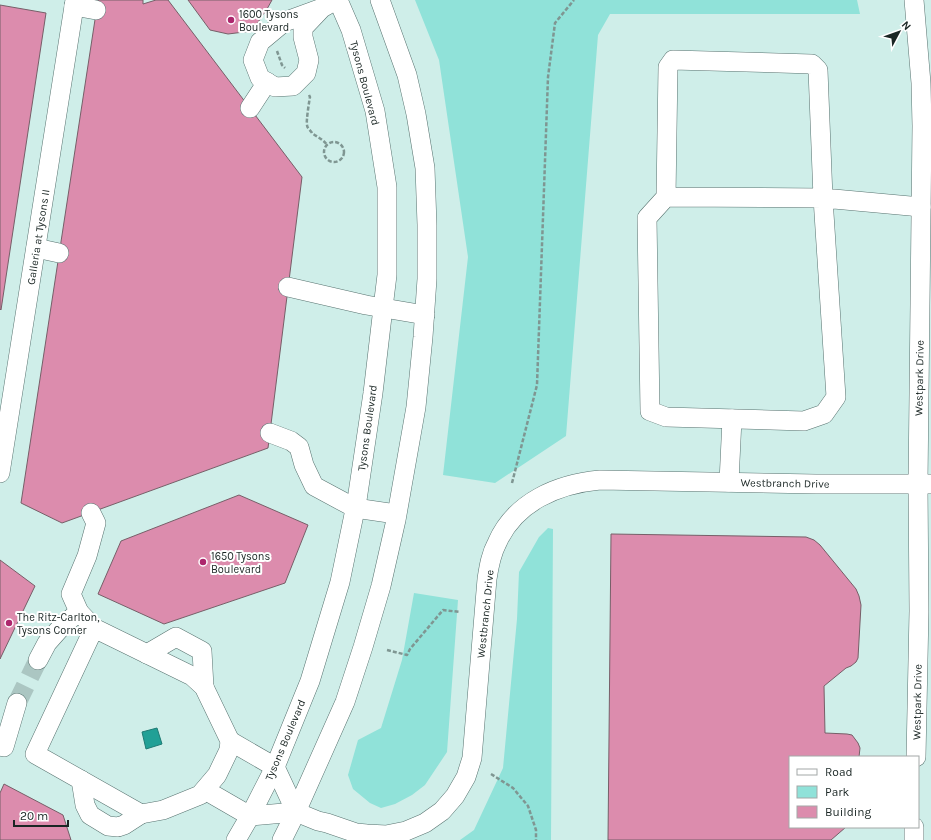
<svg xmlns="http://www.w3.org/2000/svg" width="931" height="840" viewBox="0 0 931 840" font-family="Karla,sans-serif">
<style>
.green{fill:#90e2d9}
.water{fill:#21a096;stroke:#1f7b74}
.building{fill:#dc8cad;stroke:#765f68}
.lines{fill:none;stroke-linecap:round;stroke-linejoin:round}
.minor-tunnel{stroke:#abc6c2;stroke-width:19;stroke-dasharray:19 10;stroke-linecap:butt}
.minor-casing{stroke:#587370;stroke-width:20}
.path{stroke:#7f9692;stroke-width:2.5;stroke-dasharray:4 2;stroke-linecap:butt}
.minor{stroke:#fff;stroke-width:19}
.poi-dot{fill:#ad276d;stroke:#fff;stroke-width:1.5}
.labels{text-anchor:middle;stroke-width:4;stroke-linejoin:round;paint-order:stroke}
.poi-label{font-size:11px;fill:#1a2624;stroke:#fff;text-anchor:start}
.street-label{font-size:11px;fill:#1a2624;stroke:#fff}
</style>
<rect width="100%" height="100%" fill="#cfeee9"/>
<g class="green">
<path d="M415,0H857L860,14H610L598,35L566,436L495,483L443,475L468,257L439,60Z"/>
<path d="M548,528L553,529L551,840H460L474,830L503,768L517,619L519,572L539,537Z"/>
<path d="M414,593L458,600L447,752L425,785L412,795L395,804L381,808L370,803L353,789L348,775L358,740L381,728L402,660Z"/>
</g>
<path class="water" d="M157,728L162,744L146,749L142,732Z"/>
<g class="building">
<path d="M98,0H143V4L156,0H168L302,177L268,448L62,523L21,503Z"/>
<path d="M188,0H272L267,9L252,31L228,34L210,30Z"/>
<path d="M0,5L46,13L1,310L0,309Z"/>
<path d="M239,495L308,525L285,583L164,624L98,594L121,541Z"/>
<path d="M611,534L806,537L814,540L820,545L856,589L859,596L861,605L858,658L856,662L851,666L846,668L824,686L825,733L847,734L852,735L858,743L860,748L859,757H790V827H846L831,840H608Z"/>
<path d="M0,560L35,586L0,659Z"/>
<path d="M4,784L63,815L71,840H0V793Z"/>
</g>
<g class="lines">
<path class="minor-tunnel" d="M17,703L38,660"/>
<defs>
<g id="minor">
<path d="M914,0L921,83L922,126L918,484L919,611L916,757"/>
<path d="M74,6L96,10"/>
<path d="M322,8L303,28V37L309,60L306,73L293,86L275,87L260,78L253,60L260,42L284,22L322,8L336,0"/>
<path d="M250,108L267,82"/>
<path d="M666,197L668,67L673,60L812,64L818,70L823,198L836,397L824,414L804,421L666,417L650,411L647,218L666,197L823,198L921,207"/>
<path d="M36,248L59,253"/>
<path d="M288,287L366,305L425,315"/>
<path d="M270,433L291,441L299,447L304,465L314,486L355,508L396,514"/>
<path d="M0,473L75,0"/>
<path d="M729,482L732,419"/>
<path d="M91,513L96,523L87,556L71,594L79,612L94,628L192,676L204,687L230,741L229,750L217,775L200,795L163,810L141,814L35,754L94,628"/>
<path d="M147,654L176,637L202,651L204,687"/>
<path d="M38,660L47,643L63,625L79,612"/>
<path d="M230,741L275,767"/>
<path d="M4,747L17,703"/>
<path d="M275,767L296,812"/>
<path d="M81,780L85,805L90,815L108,826L118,827L124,825L141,814"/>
<path d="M205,790L250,816"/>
<path d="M250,816L296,812L318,821L327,823L356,833L367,834L386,835L406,831L425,823L442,811L455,796L466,777L472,758L487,579C489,566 491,554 497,543C515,502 557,484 600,480L816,484H931"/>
<path d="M236,840L250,816L275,767L310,681L340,582L357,500L373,393L383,308L387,275V187L375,111L351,30L338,0"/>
<path d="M282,840L296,812L345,702L363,647L381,586L396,520L416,407L423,337L427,279V225L425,168L416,114L407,75L380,0"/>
<path d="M914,840V827"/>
</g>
</defs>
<use href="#minor" class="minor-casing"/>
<g class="path">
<path d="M277,51L282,65L285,68"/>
<path d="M309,95L310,97C309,102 306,122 307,125C307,128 311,131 312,133C317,137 323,139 327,145"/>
<circle cx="334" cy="152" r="10"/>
<path d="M512,483L537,385L548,77L555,23L574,0"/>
<path d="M387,650L407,655L410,649L443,610L460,612"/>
<path d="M491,774L513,788L528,806L536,830V840"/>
</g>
<use href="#minor" class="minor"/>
</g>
<g class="poi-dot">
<circle cx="231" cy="20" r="4"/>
<circle cx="203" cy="562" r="4"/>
<circle cx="9" cy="623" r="4"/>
</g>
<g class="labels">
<g class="poi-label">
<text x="239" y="18">1600 Tysons<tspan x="239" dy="13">Boulevard</tspan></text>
<text x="211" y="560">1650 Tysons<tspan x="211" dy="13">Boulevard</tspan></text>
<text x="17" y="621">The Ritz-Carlton,<tspan x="17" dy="13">Tysons Corner</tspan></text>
</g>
<g class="street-label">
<text transform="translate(365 83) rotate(75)" y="4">Tysons Boulevard</text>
<text transform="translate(38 237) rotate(-81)" y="4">Galleria at Tysons II</text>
<text transform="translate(919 378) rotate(-89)" y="4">Westpark Drive</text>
<text transform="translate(367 428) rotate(-82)" y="4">Tysons Boulevard</text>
<text transform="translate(785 483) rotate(1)" y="4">Westbranch Drive</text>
<text transform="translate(485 614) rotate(-84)" y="4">Westbranch Drive</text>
<text transform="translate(917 702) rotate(-89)" y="4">Westpark Drive</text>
<text transform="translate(285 740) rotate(-67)" y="4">Tysons Boulevard</text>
</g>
</g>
<rect x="789" y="756" width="130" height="72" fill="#ffffff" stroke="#a3a8a7"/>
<rect x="797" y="769" width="20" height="6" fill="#ffffff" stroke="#a3a8a7"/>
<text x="825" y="776" font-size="12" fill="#1a2624">Road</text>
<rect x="797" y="786" width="20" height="12" fill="#90e2d9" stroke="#a3a8a7"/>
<text x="825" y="796" font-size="12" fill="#1a2624">Park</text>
<rect x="797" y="806" width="20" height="12" fill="#dc8cad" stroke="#a3a8a7"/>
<text x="825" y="816" font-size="12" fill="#1a2624">Building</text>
<g transform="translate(899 32) rotate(49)" stroke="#ffffff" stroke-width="3" paint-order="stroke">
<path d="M0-3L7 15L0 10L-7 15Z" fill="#1a2624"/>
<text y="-6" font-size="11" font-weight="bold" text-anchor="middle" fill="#1a2624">N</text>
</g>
<path d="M14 820v6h54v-6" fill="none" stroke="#1a2624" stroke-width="2"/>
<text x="20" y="820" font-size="12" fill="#1a2624" stroke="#ffffff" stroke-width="3" paint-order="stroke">20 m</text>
</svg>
